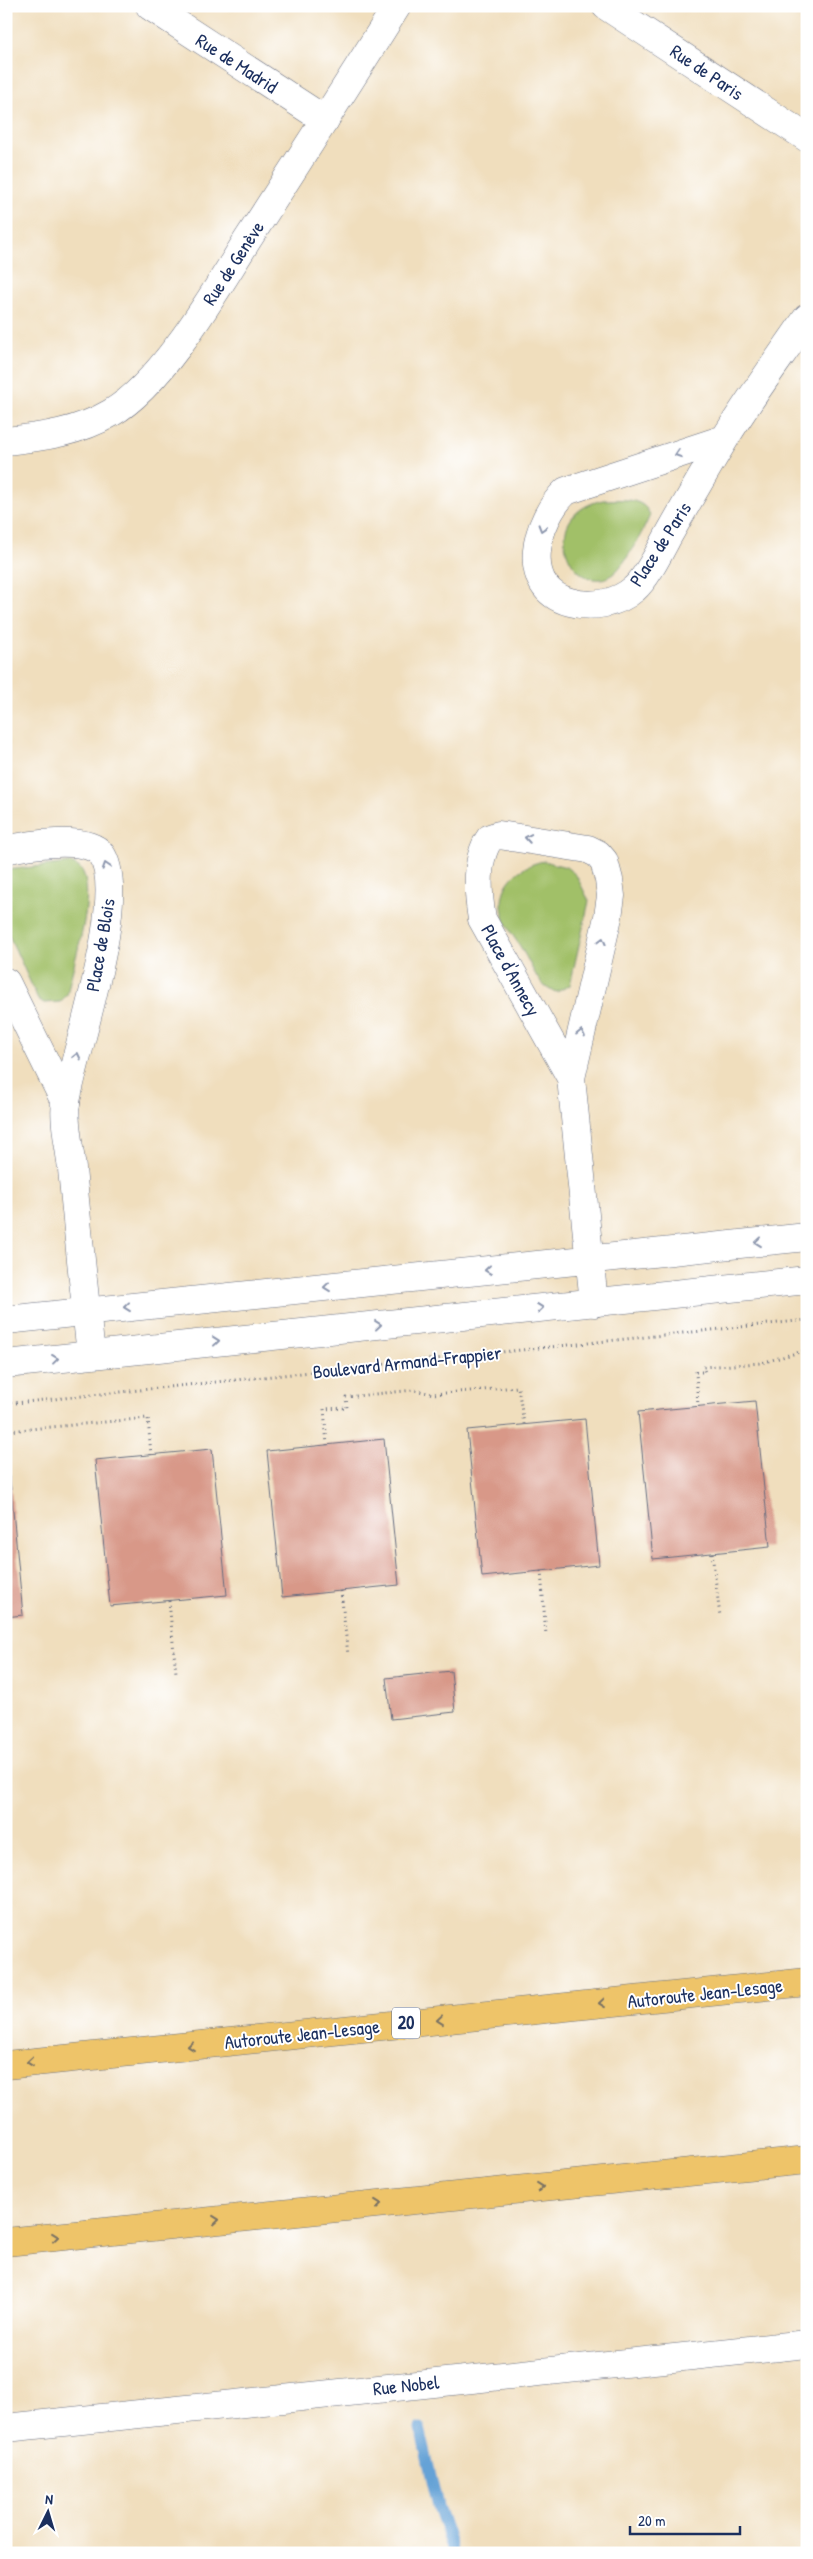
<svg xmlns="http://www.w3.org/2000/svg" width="813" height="2559" viewBox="0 0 813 2559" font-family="'Patrick Hand',sans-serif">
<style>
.green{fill:#a1c068;stroke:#5e7863}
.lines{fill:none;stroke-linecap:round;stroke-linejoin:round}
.stream{stroke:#65a2d6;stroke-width:11}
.building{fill:#d89888}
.minor-casing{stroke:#666c7f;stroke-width:29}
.tertiary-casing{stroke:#666c7f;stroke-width:29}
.motorway-casing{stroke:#666c7f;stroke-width:29}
.path{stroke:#666c7f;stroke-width:3;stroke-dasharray:1 4;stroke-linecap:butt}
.minor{stroke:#fff;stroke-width:28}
.tertiary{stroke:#fff;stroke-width:28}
.motorway{stroke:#eec469;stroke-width:28}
.oneway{stroke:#8d97ae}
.oneway2{stroke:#7a7263}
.labels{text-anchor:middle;stroke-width:4;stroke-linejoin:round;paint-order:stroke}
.shield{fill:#fff;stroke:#5f6d8e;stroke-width:1}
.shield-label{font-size:18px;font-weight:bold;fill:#1b2f5e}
.street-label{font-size:19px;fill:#1b2f5e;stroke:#fff}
</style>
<rect width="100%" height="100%" fill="#fff"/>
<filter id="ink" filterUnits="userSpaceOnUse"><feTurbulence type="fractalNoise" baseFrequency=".02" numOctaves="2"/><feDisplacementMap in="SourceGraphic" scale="10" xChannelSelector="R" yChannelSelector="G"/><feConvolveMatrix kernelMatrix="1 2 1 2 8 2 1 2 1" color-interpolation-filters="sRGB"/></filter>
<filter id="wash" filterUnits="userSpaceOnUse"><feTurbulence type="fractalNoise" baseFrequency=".0096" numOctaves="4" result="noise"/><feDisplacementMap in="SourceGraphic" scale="20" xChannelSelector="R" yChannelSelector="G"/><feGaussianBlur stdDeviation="1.12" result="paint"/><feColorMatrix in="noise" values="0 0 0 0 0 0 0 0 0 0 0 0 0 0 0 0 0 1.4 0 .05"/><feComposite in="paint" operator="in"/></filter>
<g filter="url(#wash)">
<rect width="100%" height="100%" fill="#f0debd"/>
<g class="green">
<path d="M603,500C620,500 643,496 650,515C644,530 625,565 613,574C575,601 532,516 603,500Z"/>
<path d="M544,861L566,867L576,875L589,901L570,985L557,992C539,989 533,968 524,953C519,943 510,933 506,923C493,891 513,867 544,861Z"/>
<path d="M70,863C76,865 82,868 84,875C94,906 73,962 67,995L60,1002L44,1003L38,999L6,929V870Z"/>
</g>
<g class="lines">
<path class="stream" d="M420,2428L438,2506L454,2553"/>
</g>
<g id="blocks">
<g class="building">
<path d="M755,1401L770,1547L653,1559L638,1412Z"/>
<path d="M585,1419L599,1565L482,1577L467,1430Z"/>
<path d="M384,1439L399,1585L282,1597L267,1451Z"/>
<path d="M212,1449L227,1595L110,1606L95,1460Z"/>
<path d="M6,1469H9L23,1615L6,1617Z"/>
<path d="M451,1671L455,1712L391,1719L386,1678Z"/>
</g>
</g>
</g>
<g filter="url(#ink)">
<use href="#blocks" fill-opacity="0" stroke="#666c7f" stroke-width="1"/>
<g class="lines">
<defs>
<g id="minor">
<path d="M150,6L325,120"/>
<path d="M606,6L807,138"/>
<path d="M724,439L566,491C536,519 517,588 570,602C591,608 617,604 634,589C646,579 659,553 667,538C685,506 704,473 724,440C749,399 779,359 807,318"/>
<path d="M6,441C43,437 79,432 111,413C163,383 216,290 248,239C298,162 348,84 397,6"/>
<path d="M6,850C27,845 87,835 101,854C130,894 75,1050 66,1102C63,1120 70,1150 72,1169C78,1231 84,1293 91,1354"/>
<path d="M6,982L66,1104"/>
<path d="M571,1078L482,919C478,895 475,859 490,838L499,835L588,849L598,854L604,861L609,880L611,896L608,917L571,1078L594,1303"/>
</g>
<g id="tertiary">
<path d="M6,1320L807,1237"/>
<path d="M6,1364L807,1280"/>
<path d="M6,2428L807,2344"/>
</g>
<g id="motorway">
<path d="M6,2065L807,1982"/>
<path d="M6,2242L807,2160"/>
</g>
</defs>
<use href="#minor" class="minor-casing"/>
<use href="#tertiary" class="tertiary-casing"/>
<use href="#motorway" class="motorway-casing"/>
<g class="path">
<path d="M6,1404L807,1320"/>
<path d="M698,1407L696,1372H705L703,1367L761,1363L807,1350"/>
<path d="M6,1440H10L8,1431L148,1418L151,1455"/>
<path d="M327,1445L324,1409L347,1408L346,1397L414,1390L433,1394L518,1387L524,1424"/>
<path d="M712,1553L720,1616"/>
<path d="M541,1571L546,1635"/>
<path d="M341,1591L348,1655"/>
<path d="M169,1601L176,1673"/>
</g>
<use href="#minor" class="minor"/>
<use href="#tertiary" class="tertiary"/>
<use href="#motorway" class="motorway"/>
</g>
<defs><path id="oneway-chevron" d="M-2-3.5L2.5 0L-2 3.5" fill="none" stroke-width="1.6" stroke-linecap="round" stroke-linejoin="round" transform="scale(1.25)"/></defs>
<g class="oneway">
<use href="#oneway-chevron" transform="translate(678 454) rotate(162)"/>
<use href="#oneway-chevron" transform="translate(542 528) rotate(107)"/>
<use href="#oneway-chevron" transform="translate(528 838) rotate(-170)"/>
<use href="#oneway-chevron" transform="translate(106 866) rotate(-108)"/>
<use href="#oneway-chevron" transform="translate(602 941) rotate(-76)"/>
<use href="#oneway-chevron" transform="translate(581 1033) rotate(-78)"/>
<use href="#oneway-chevron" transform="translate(77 1056) rotate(-77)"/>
<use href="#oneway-chevron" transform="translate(758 1242) rotate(174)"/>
<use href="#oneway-chevron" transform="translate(488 1270) rotate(174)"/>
<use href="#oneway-chevron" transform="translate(327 1287) rotate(174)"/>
<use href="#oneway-chevron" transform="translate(127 1307) rotate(174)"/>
<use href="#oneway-chevron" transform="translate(540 1308) rotate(-6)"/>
<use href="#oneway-chevron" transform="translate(378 1325) rotate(-6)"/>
<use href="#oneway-chevron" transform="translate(216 1341) rotate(-6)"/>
<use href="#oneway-chevron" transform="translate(55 1359) rotate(-7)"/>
</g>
<g class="oneway2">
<use href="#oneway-chevron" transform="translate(602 2003) rotate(174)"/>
<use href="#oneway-chevron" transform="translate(440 2020) rotate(174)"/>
<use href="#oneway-chevron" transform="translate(191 2046) rotate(174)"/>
<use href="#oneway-chevron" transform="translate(30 2062) rotate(174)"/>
<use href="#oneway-chevron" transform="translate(540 2187) rotate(-6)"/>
<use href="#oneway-chevron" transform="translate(378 2204) rotate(-6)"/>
<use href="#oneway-chevron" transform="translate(216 2220) rotate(-6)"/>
<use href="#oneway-chevron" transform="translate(55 2237) rotate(-6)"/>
</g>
</g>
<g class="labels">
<rect class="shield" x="392" y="2007.5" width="28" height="31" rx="4"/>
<g class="shield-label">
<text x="406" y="2029">20</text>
</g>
<g class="street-label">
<text transform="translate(237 63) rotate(33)" y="7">Rue de Madrid</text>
<text transform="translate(707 72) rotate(34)" y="7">Rue de Paris</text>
<text transform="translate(233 263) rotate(-57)" y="7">Rue de Genève</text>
<text transform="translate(660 544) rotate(-57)" y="7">Place de Paris</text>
<text transform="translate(100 945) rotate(-80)" y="7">Place de Blois</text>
<text transform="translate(511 970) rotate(61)" y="7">Place d'Annecy</text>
<text transform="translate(407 1362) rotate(-6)" y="7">Boulevard Armand-Frappier</text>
<text transform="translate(705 1993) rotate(-6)" y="7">Autoroute Jean-Lesage</text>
<text transform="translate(302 2034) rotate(-6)" y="7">Autoroute Jean-Lesage</text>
<text transform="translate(406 2385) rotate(-6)" y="7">Rue Nobel</text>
</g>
</g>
<rect width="813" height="2559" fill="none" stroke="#fff" stroke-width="25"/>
<g transform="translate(48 2512) rotate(5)" stroke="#ffffff" stroke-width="4" paint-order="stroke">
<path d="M0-4L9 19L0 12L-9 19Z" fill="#1b2f5e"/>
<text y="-8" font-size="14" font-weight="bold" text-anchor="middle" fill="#1b2f5e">N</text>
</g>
<path d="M630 2526v8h110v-8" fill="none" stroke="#1b2f5e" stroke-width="2.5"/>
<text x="638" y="2526" font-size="15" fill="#1b2f5e" stroke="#ffffff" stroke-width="4" paint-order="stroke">20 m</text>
</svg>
